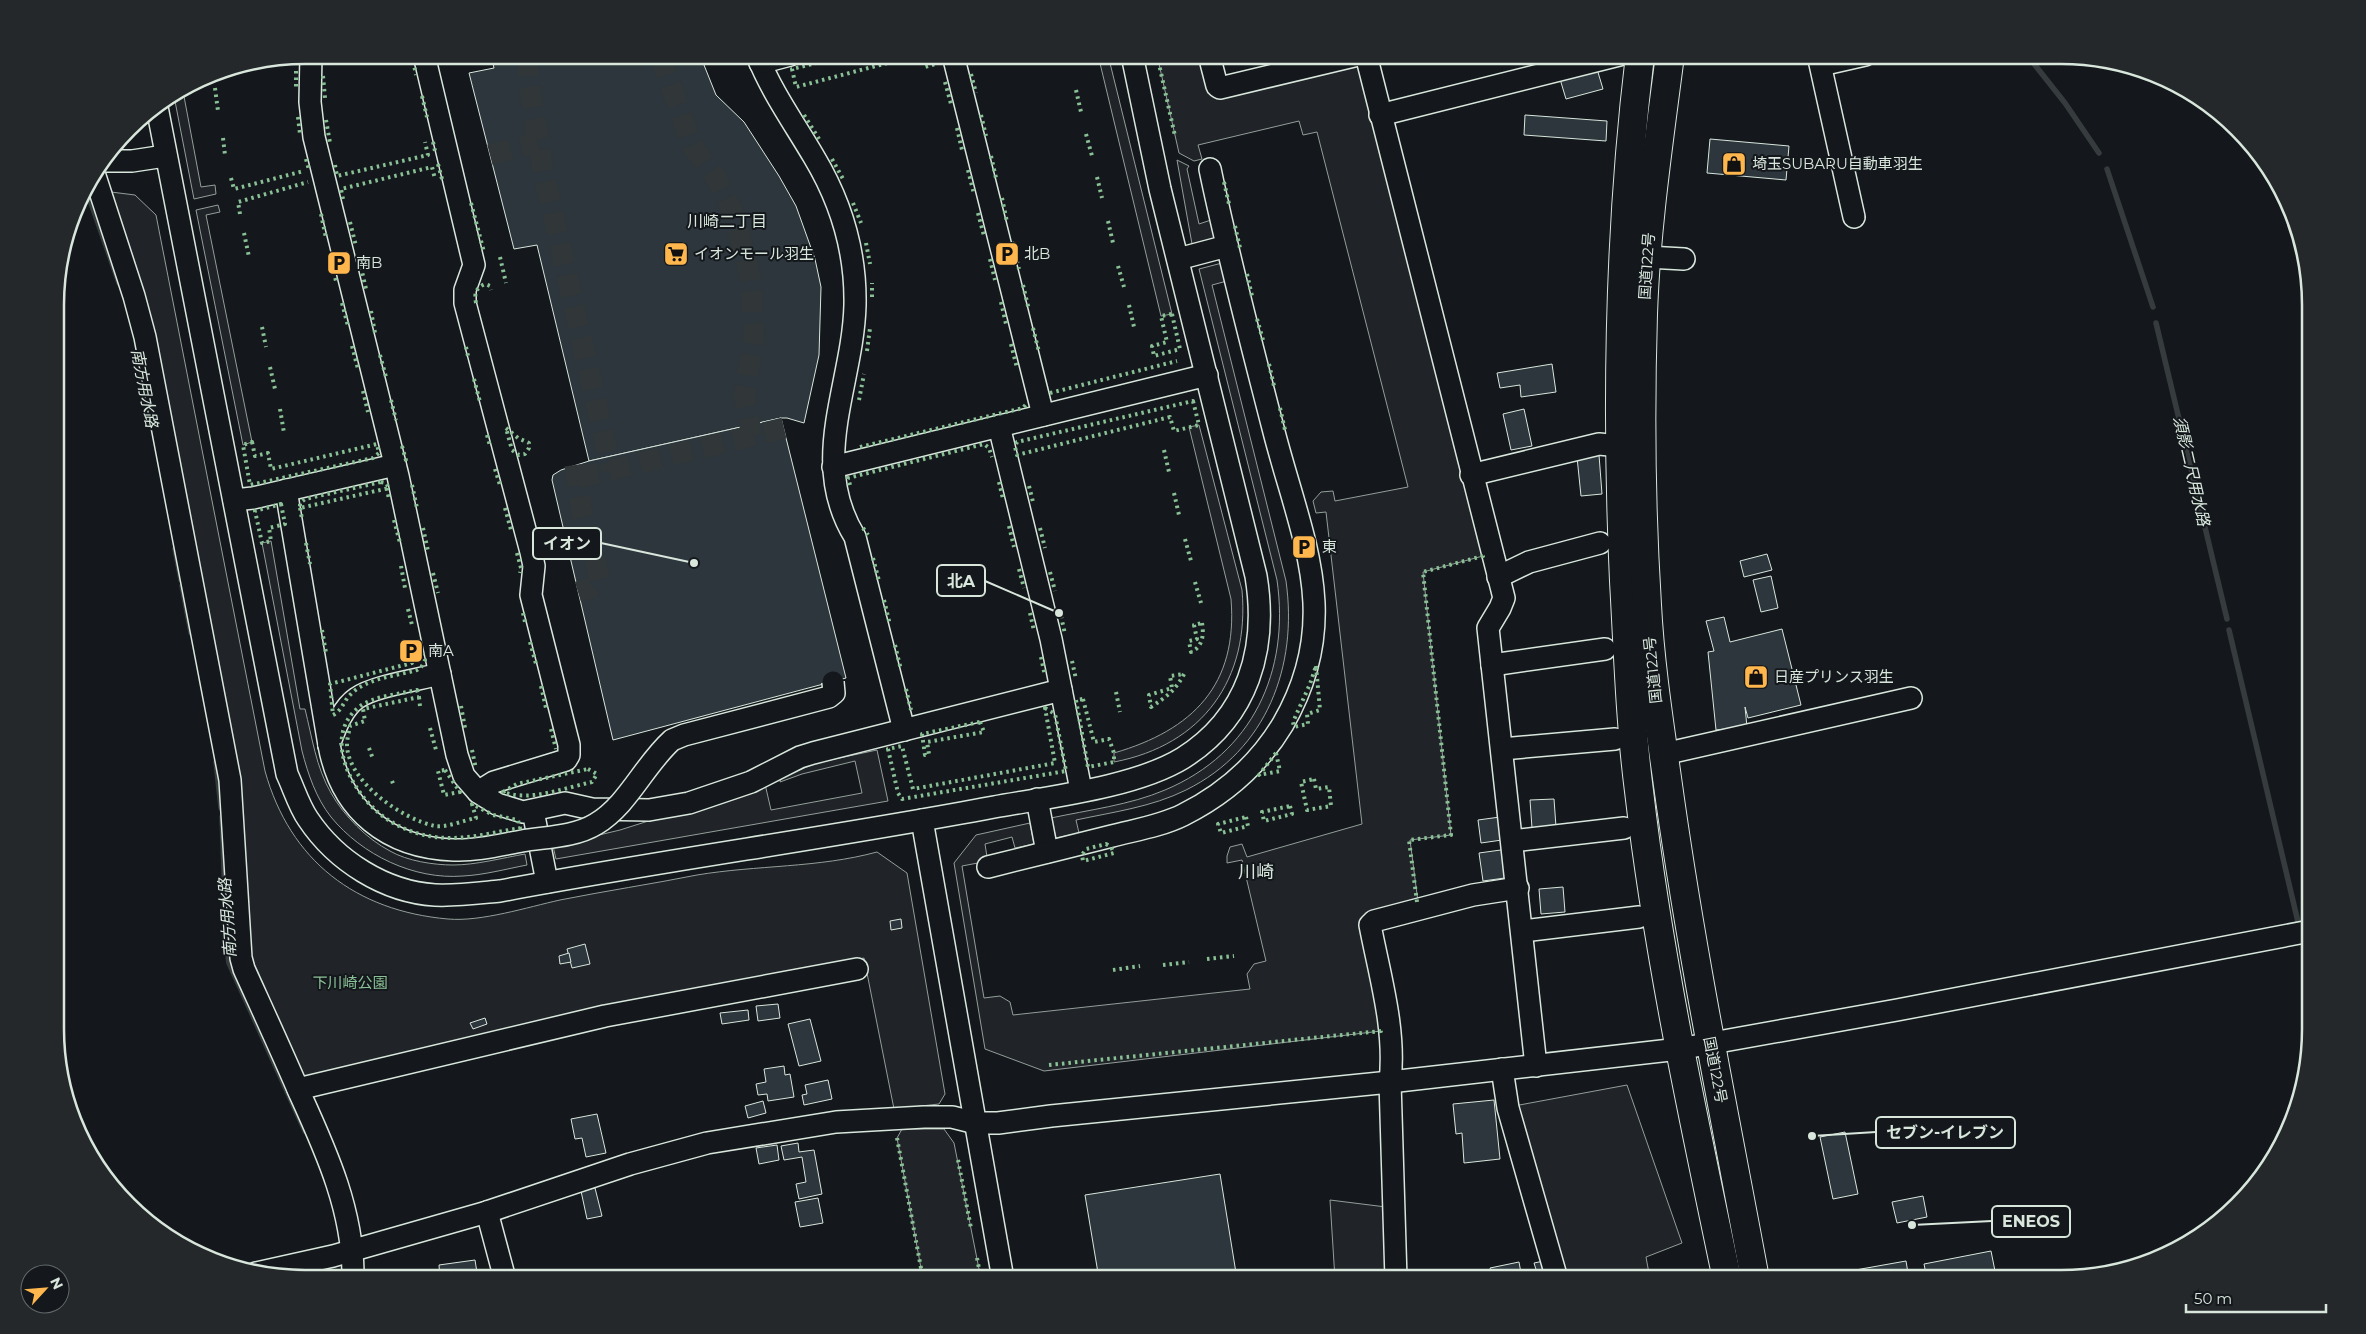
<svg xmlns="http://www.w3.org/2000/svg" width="2366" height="1334" viewBox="0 0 2366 1334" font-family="Montserrat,'Noto Sans JP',sans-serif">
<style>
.green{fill:#202428;stroke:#939e99}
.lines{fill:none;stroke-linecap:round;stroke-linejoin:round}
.stream{stroke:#363b3e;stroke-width:5.5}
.building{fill:#2c363c;stroke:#d8e6dc}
.minor-tunnel{stroke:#313739;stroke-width:21;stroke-dasharray:21 11;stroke-linecap:butt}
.minor-casing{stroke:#d8e6dc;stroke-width:24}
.highway-casing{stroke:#d8e6dc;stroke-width:30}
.minor{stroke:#14181c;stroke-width:21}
.highway{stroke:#14181c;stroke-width:28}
.minor-bridge-casing{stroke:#d8e6dc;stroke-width:24;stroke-linecap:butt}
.minor-bridge{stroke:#14181c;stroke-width:21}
.hedge{stroke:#8ac095;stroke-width:4;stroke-dasharray:2.5 4;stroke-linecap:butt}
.labels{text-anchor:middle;stroke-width:4;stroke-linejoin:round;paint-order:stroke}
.poi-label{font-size:15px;fill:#d8e6dc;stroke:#14181c;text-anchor:start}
.street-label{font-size:15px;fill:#d8e6dc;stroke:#14181c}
.park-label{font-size:15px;fill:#8ac095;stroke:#14181c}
.neighbourhood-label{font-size:16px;fill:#d8e6dc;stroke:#14181c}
.water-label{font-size:16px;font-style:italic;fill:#d8e6dc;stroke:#14181c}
.quarter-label{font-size:18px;fill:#d8e6dc;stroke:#14181c}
.rim{fill:none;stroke:#d8e6dc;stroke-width:2.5}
.leader{fill:none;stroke:#d8e6dc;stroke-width:2}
.callout-dot{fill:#d8e6dc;stroke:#14181c;stroke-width:2}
.callout{fill:#14181c;stroke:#d8e6dc;stroke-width:2}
.callout-label{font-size:16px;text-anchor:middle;font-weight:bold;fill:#d8e6dc}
</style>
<rect width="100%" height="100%" fill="#14181c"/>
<g class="green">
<path d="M1098,55H1108L1172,314L1161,316Z"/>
<path d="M1157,55H1203L1213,96L1359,59L1483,556L1423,572L1451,835L1410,840L1418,902L1361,918L1377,987L1381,1031L1044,1071L985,1049L954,863L976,835L1030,823L1034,844L1015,848L1012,837L985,844L987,857L983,862L962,866L984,998L1000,996L1010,1002L1013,1015L1250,989L1247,974L1254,964L1266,961L1242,860L1227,863V856L1230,847L1242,844L1247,857L1362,824L1326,512L1316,513L1313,501L1321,492L1333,491L1335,501L1408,487L1317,132L1303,135L1299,121L1198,145L1202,159L1194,161L1179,153Z"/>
<path d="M183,91L201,187L215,185L216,194L194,199L174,96Z"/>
<path d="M1177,160L1189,166L1187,169L1199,224L1211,220L1215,238L1192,244Z"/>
<path d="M103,191L135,195L156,215L265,771C290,861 356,911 448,919C481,922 528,907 560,900C605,891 652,884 697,875C757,865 818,868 877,852L907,873L945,1094L939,1104L894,1109L864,958L580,1014L309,1080L298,1077L249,967L232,766Z"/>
<path d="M218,205L220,212L206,215L252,442L243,445L196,210Z"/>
<path d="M1222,263L1227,281L1212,285L1286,581C1298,666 1267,750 1186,790C1152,807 1113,812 1076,820L1079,833L1056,838L1051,818C1088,810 1130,805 1165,790C1253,753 1290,671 1277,580L1199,269Z"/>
<path d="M1199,425L1242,590C1250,679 1203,745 1114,762V753C1193,730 1238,685 1231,599L1189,427Z"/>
<path d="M271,541L300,709H305C312,737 316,767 331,793C344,816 367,839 390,851C407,861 434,865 453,865C476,865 502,858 525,854L527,865C506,869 484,875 463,876C414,880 362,855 331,817C316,798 308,774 302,751L262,543Z"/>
<path d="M877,750L888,801L556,859L553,846L620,830L765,784L771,810L862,793L855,761L802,774L780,782L781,778L816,763Z"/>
<path d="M1627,1085L1682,1243L1646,1257L1650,1279H1565L1514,1106Z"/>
<path d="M902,1129H944L954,1143L981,1279H923L897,1138Z"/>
<path d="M1330,1200L1386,1207L1388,1279H1335Z"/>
</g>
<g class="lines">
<g class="stream">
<path d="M2031,60L2065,103L2099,153"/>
<path d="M2107,169L2153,307"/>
<path d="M90,200L119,283"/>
<path d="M2156,323L2227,619"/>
<path d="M175,549L181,580"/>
<path d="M182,586L191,633"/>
<path d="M2229,630L2298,922"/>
<path d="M216,762L221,808"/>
<path d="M222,817L227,949L229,963L305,1131"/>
<path d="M2303,944L2310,974"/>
</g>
</g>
<g class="building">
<path d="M491,55H700L716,95L744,122L779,176L796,206L815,259L821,287L819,355L804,423L787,418H781L589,461L537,245L514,249L469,73L494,68Z"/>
<path d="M1597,69L1603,89L1566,99L1560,79Z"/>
<path d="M1525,115L1607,121L1606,141L1524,135Z"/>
<path d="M1710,139L1789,146L1786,180L1707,173Z"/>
<path d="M1552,364L1556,392L1521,397L1520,385L1500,388L1497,373Z"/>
<path d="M1524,409L1532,446L1511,450L1503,414Z"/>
<path d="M781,418L846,678L613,740L552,480L553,475L561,470L589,461Z"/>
<path d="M1599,455L1602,494L1581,496L1577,457Z"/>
<path d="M1767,554L1772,570L1744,577L1740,561Z"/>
<path d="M1771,576L1778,608L1761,612L1753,580Z"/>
<path d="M1724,617L1730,642L1782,629L1801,705L1748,718L1745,707L1747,727L1716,730L1708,652L1714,651L1706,621Z"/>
<path d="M1554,799L1556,827L1532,828L1530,800Z"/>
<path d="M1500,817L1502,840L1481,843L1478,820Z"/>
<path d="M1508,849L1512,877L1483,881L1479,853Z"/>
<path d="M1563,887L1565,912L1541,914L1539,889Z"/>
<path d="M901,919L902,928L891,930L890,921Z"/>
<path d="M585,944L590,964L572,968L567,949Z"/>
<path d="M569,953L571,962L560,964L559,956Z"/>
<path d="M778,1004L780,1018L758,1021L756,1006Z"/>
<path d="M748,1010L749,1020L722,1024L720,1013Z"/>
<path d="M485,1018L487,1024L473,1029L470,1023Z"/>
<path d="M810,1019L821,1061L799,1066L788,1024Z"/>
<path d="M784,1066L785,1075L790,1074L794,1097L768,1101L767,1094L758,1095L756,1084L766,1082L764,1069Z"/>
<path d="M828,1080L832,1099L804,1105L802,1095L807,1094L805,1085Z"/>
<path d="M1494,1100L1500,1159L1464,1163L1462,1133L1456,1134L1453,1104Z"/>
<path d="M763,1101L766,1113L748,1118L745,1106Z"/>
<path d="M597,1114L606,1153L586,1157L582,1138L575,1139L571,1119Z"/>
<path d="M1845,1132L1858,1194L1833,1199L1820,1137Z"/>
<path d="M798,1143L799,1152L814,1150L822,1194L799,1199L796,1184L806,1182L802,1157L784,1160L781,1146Z"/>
<path d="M777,1145L779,1160L759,1164L756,1148Z"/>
<path d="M1220,1174L1237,1279H1099L1085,1195Z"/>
<path d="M595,1188L602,1216L587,1219L581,1191Z"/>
<path d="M1923,1196L1927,1217L1897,1223L1892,1202Z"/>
<path d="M818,1198L823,1223L800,1227L795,1202Z"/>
<path d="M1991,1251L1996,1276L1982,1279H1927L1924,1264Z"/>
<path d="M475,1260L478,1279H440L439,1265Z"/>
<path d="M1544,1261L1549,1279H1539L1534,1263Z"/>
<path d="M1906,1261L1909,1279H1816V1277Z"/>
<path d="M1519,1262L1521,1273L1528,1272L1529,1279H1493L1490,1268Z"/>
</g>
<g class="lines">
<g class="minor-tunnel">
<path d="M528,55V77L543,170L611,470"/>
<path d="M660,55L692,146L716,178L735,217L751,280L754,337L744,396L752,436"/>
<path d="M490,155L538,142"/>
<path d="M575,465L582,513L600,580L591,588L578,592"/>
<path d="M578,478L784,428"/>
</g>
<defs>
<g id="minor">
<path d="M311,55L310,102L314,137L398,476L457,755L464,776L478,792L497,804L523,812L565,803L592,809L649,810L689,803L751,782L800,757L813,753L1061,690"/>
<path d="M424,55L474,265L465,290V303L531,552L534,566L531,595L569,745V755L566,760L494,782L478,792"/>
<path d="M757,55C771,91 794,123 814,157C841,202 856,252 855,305C853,385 808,461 855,537L904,730"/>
<path d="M953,55L1043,415"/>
<path d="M1209,55L1217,86L1220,88L1358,55"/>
<path d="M1366,55L1504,598L1500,608L1488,628L1536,1066"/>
<path d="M1818,55L1854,217"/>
<path d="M760,63L790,55"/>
<path d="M1821,65L1865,55"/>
<path d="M157,107L287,774C294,789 299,806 308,819C336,861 385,892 435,895C457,896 479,893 500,891C664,860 830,838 994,807C1049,797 1136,787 1183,758C1248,717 1268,649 1256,576L1160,189L1132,55"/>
<path d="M1380,115L1619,55"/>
<path d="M106,161H132L165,156"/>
<path d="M95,176L134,296L145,337L230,780L241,958L244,969C263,1011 282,1052 300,1094C327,1153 354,1213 353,1279"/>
<path d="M1647,257L1684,259"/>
<path d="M1178,259L1227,246"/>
<path d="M999,426L1051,639L1081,790"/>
<path d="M833,467L1207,375"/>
<path d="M1471,475L1599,444L1620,446"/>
<path d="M286,490L329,745"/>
<path d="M234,500L253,498L395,465"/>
<path d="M1498,577L1529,562L1600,543"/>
<path d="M1492,665L1605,649"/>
<path d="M329,745C335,729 342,708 357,698C374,686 417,680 440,674"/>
<path d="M1502,749L1615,739"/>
<path d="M1664,754L1911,698"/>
<path d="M1037,799L1047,852"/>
<path d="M533,811L547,882"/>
<path d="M922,820L1003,1279"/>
<path d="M1512,841L1624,828"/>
<path d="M988,867C1029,857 1071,846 1112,836C1135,830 1161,826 1183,815C1225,794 1259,764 1283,724C1345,617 1300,535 1273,428C1251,342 1228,256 1210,169"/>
<path d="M1523,931L1639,917"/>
<path d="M1502,1069L1508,1108L1557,1279"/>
<path d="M298,1089L605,1016L857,969"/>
<path d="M487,1212L505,1279"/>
<path d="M256,1273L333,1256L487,1212L630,1164L707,1143L836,1122L924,1117H952L976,1123H998L1051,1116L1390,1082L1679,1049L1897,1010L2310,931"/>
<path d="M1396,1279L1390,1082C1396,1029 1380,977 1370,925L1374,921L1473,895L1518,888"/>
</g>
<g id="highway">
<path d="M1640,55C1619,229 1616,406 1624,581C1628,651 1630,721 1639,791C1658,955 1693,1117 1727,1279"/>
<path d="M1670,55C1659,141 1646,227 1643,314C1640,411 1641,509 1647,605C1650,663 1659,721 1667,778C1690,946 1724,1112 1755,1279"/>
</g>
</defs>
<use href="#minor" class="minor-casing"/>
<use href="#highway" class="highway-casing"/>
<use href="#minor" class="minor"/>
<use href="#highway" class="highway"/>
<defs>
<path id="minor-bridge" d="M329,745C341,811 388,848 454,850C476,851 500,845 522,841C545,837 575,837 596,824C628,805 644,765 672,740L684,735L829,697L834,693L833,682"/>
</defs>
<use href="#minor-bridge" class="minor-bridge-casing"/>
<use href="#minor-bridge" class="minor-bridge"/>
<g class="hedge">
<path d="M412,55L416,75"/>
<path d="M849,55L792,69L796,87L918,55"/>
<path d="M922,55L925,67L942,62V55"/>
<path d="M963,55L965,58L974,55"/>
<path d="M1067,55L1070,67"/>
<path d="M1157,55L1175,136"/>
<path d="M296,71V90"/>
<path d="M971,74L976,93"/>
<path d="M323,76L325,98"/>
<path d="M945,82L951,104"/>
<path d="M215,88L218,111"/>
<path d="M1076,90L1081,112"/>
<path d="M422,96L427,117"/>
<path d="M804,115L819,139"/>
<path d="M981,115L986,136"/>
<path d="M298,117L300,134"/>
<path d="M326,120L330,143"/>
<path d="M957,128L962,150"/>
<path d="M1086,134L1092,156"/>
<path d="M223,138L225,155"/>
<path d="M433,142L435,151"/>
<path d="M991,156L996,178"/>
<path d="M306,159L309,170"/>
<path d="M832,159L843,179"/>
<path d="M438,164L442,179"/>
<path d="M335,165L337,176L428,155L425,142"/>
<path d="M968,170L974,194"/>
<path d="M1097,177L1102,198"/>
<path d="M231,178L234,189L304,171"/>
<path d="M1224,182L1229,204"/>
<path d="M1002,198L1007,222"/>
<path d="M343,199L341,189L432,167L435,179"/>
<path d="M471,203L484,252"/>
<path d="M853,203L861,223"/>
<path d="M978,213L984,236"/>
<path d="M240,214L238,202L308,182"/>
<path d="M321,214L326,238"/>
<path d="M1108,221L1113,243"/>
<path d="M350,222L356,246"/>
<path d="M1235,226L1240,248"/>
<path d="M244,233L249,257"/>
<path d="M1012,242L1019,269"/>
<path d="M866,243L870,264"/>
<path d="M500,257L506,283"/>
<path d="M331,259L336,281"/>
<path d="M990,259L995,280"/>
<path d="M1118,266L1124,287"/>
<path d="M361,267L366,289"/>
<path d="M1247,274L1252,296"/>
<path d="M1023,285L1029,310"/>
<path d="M872,297V283"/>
<path d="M1001,302L1006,324"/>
<path d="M342,303L348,326"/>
<path d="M476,303C474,293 476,288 485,284L490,286L491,290"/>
<path d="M1129,305L1134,327"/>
<path d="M371,311L375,333"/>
<path d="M1172,314L1180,349L1154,356L1152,346L1167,342L1161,316Z"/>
<path d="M1257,319L1263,340"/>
<path d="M262,327L266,347"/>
<path d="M1033,328L1039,352"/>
<path d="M1011,344L1017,368"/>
<path d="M352,346L358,369"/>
<path d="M466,347L468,356"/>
<path d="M867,351L870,328"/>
<path d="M380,355L386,377"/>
<path d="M1269,364L1274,386"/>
<path d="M270,367L275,389"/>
<path d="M474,379L480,402"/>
<path d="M363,391L368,412"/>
<path d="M1050,393L1177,361"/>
<path d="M391,400L396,420"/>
<path d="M859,400L864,374"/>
<path d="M1193,401L1199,425L1174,431L1170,417L1017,455L1015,447L1017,442Z"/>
<path d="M1280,408L1285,430"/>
<path d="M280,409L284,433"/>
<path d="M506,428L518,438L529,443V448L525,454L519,455L512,450Z"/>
<path d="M487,435L490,446"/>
<path d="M252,442L255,456L268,453L271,469L377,444L379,453L373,458L250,485L243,445Z"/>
<path d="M402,446L407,464"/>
<path d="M860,447L1023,408L1027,403"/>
<path d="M1164,450L1169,472"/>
<path d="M495,469L500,485"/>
<path d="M381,482L386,483L389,488L300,508V503L305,499Z"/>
<path d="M999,482L1003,499"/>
<path d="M412,485L417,508"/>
<path d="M850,485L848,478L984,444L989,448L992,457"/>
<path d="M1029,486L1033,502"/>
<path d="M387,488L389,500"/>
<path d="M1174,493L1179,515"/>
<path d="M281,504L285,524L269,528L271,541L262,543L255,511Z"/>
<path d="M300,508L302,519"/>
<path d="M505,508L511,530"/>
<path d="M394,520L400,543"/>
<path d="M1009,526L1014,547"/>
<path d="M423,528L428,551"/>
<path d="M863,528L868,535"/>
<path d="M1040,528L1045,548"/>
<path d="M1185,539L1191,561"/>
<path d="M306,543L310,564"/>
<path d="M517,553L521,568L520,573"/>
<path d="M873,558L879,581"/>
<path d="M401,566L405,588"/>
<path d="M1019,569L1024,588"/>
<path d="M1050,572L1055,591"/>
<path d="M433,573L438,593"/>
<path d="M1195,582L1201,603"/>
<path d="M884,600L890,625"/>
<path d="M408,609L412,625"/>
<path d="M523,613L525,622"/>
<path d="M1030,613L1034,631"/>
<path d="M1061,616L1065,634"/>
<path d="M1202,623C1204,634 1203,647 1191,652L1189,641L1197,639L1194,625Z"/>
<path d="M322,630L326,653"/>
<path d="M530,642L536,664"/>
<path d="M895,645L901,670"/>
<path d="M416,650L422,654L425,660L422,666L417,670C396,676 367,678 351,694C344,700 342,711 333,715L330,684L412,663L409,652Z"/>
<path d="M1041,657L1045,676"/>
<path d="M1072,661L1076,679"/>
<path d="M1316,666L1320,710L1307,714L1308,724L1294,727L1293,722L1310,684Z"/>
<path d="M1184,674C1176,690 1166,697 1151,707L1149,695L1172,688L1170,676Z"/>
<path d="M541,686L546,708"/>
<path d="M906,689L911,710"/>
<path d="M417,690L419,697L363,709L365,721L350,726C349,732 347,739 347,745C348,782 402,819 435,826C446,828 465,820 476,818L472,804L493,815L518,820L520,828C490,833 459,842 429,836C416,834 401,828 390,821C356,801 319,739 359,707C373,696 400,694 417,690Z"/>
<path d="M1116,692L1120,712"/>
<path d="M419,697L420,706"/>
<path d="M1083,699L1094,742L1109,739L1114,753V762L1088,767L1076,700Z"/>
<path d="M461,706L465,728"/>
<path d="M1045,708L1055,714L1066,771L902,799L898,793L888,749L902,746L913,789L1055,763Z"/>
<path d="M980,722L984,732L927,742L929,754L925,755L922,734Z"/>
<path d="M430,728L436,750"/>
<path d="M551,729L556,749"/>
<path d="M369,748L373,759"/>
<path d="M472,750L476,769"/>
<path d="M1276,753L1280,771L1259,775Z"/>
<path d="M588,769L597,774L592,782C564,788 530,802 503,792L517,784Z"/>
<path d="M445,770L460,792L444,795L438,771Z"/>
<path d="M1314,779L1316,789L1329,787L1331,806L1307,810L1301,782Z"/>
<path d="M392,781L394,786"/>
<path d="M1290,806L1292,814L1264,821L1262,812Z"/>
<path d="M1246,817L1248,826L1221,833L1218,824Z"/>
<path d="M1106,844L1111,847L1114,853L1083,861L1082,855L1086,849Z"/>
<path d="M1417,902L1409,840L1451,835L1423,572L1483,556L1482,553"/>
<path d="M1207,959L1234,956"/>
<path d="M1163,965L1189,962"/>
<path d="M1113,970L1140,966"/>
<path d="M1049,1065L1381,1031V1029"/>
<path d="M897,1138L923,1279"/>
<path d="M958,1160L971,1228"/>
<path d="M977,1258L981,1279"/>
</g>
</g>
<defs>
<symbol id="shop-square" viewBox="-11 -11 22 22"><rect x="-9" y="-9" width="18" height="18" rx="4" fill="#ffb74d" stroke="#14181c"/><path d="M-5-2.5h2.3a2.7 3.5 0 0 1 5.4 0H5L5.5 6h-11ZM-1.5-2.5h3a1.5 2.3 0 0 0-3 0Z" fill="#111"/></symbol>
<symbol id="supermarket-square" viewBox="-11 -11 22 22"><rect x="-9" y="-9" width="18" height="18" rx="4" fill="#ffb74d" stroke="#14181c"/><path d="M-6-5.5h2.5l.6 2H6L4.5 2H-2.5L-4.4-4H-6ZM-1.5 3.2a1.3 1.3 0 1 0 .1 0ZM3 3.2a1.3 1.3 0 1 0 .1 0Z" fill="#111"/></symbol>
<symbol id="parking-square" viewBox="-11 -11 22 22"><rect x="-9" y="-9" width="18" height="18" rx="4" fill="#ffb74d" stroke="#14181c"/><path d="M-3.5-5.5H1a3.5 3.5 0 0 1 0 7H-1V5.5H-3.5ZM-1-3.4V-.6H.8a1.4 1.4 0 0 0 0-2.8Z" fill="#111"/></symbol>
</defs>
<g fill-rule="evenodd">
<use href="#shop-square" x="1720" y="150" width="28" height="28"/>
<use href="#supermarket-square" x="662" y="240" width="28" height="28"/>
<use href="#parking-square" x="993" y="240" width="28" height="28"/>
<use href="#parking-square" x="325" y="249" width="28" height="28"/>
<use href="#parking-square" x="1290" y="533" width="28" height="28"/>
<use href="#parking-square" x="397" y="637" width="28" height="28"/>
<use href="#shop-square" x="1742" y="663" width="28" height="28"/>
</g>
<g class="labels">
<g class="poi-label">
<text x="1752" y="169">埼玉SUBARU自動車羽生</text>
<text x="694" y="259">イオンモール羽生</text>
<text x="1024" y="259">北B</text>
<text x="356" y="268">南B</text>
<text x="1322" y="552">東</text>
<text x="428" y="656">南A</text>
<text x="1774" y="682">日産プリンス羽生</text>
</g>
<g class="street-label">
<text transform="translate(1647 266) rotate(-86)" y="5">国道122号</text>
<text transform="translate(1653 670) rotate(-96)" y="5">国道122号</text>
<text transform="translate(1715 1070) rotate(79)" y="5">国道122号</text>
</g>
<g class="park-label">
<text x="350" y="988">下川崎公園</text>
</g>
<g class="neighbourhood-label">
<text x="727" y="227">川崎二丁目</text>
</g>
<g class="water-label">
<text transform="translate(145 388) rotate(79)" y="6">南方用水路</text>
<text transform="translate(2192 471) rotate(77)" y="6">須影二尺用水路</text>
<text transform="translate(227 918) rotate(-94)" y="6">南方用水路</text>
</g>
<g class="quarter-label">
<text x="1256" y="878">川崎</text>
</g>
</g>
<path d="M0 0H2366V1334H0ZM305 64H2061A241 241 0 0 1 2302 305V1029A241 241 0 0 1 2061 1270H305A241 241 0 0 1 64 1029V305A241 241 0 0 1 305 64Z" fill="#24282b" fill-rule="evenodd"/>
<path class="rim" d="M305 64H2061A241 241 0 0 1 2302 305V1029A241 241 0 0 1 2061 1270H305A241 241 0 0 1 64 1029V305A241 241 0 0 1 305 64Z"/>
<path class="leader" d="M694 563L601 543M1059 613L985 581M1812 1136L1876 1132M1912 1225L1992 1221"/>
<g class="callout-dot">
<circle cx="694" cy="563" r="5"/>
<circle cx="1059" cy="613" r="5"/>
<circle cx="1812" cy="1136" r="5"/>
<circle cx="1912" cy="1225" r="5"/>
</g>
<g class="callout">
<rect x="533" y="528" width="68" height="31" rx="5"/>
<rect x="937" y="565" width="48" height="31" rx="5"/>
<rect x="1876" y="1117" width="139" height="31" rx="5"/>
<rect x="1992" y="1206" width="78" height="31" rx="5"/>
</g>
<g class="callout-label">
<text x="567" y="549">イオン</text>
<text x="961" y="587">北A</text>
<text x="1945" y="1138">セブン-イレブン</text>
<text x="2031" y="1227">ENEOS</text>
</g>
<g transform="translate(45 1289) rotate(64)"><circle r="24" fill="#14181c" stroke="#626a69"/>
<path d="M0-4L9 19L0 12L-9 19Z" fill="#ffb74d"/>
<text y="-8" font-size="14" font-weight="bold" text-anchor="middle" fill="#d8e6dc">N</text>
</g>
<path d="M2186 1304v8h140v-8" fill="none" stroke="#d8e6dc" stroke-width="2.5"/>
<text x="2194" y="1304" font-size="15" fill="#d8e6dc" stroke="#14181c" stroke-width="4" paint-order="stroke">50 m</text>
</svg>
